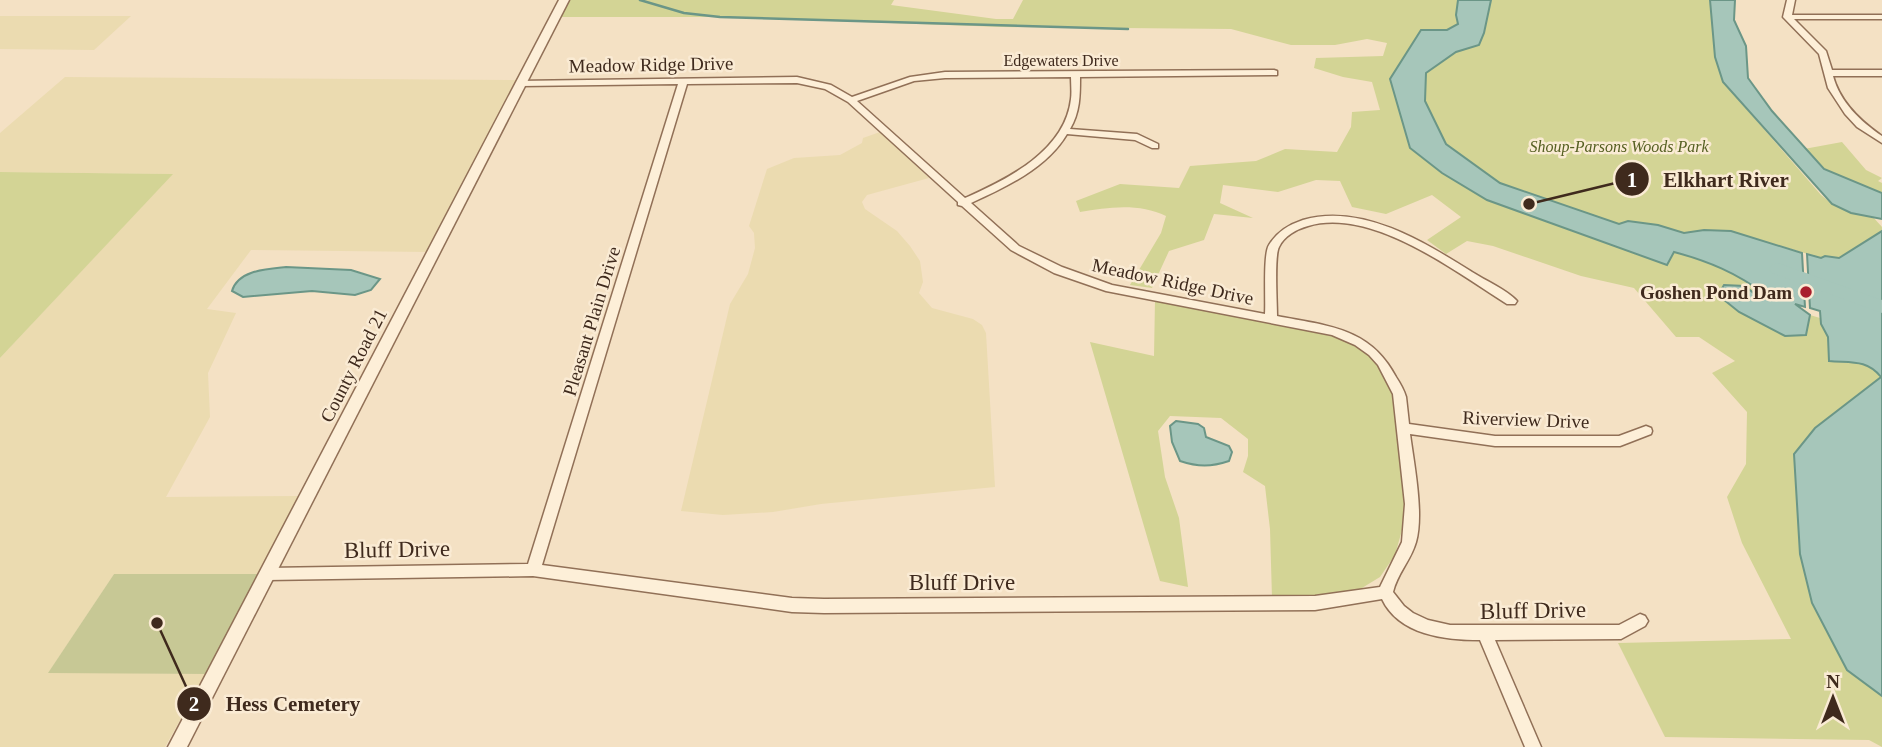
<svg xmlns="http://www.w3.org/2000/svg" width="1882" height="747" viewBox="0 0 1882 747" font-family="Georgia,serif">
<style>
.farmland{fill:#ebdbb0}
.green{fill:#d3d495}
.cemetery{fill:#c7c895}
.water{fill:#a6c6ba;stroke:#6b9687;stroke-width:2}
.lines{fill:none;stroke-linecap:round;stroke-linejoin:round}
.stream{stroke:#6b9687;stroke-width:2.5}
.river{fill:#a6c6ba;fill-rule:evenodd}
.minor-casing{stroke:#917057;stroke-width:3}
.tertiary-casing{stroke:#917057;stroke-width:3}
.minor{fill:#fdefd8;fill-rule:evenodd}
.tertiary{fill:#fdefd8;fill-rule:evenodd}
.poi-dot{fill:#a91f2d;stroke:#faebd4;stroke-width:2.5}
.labels{text-anchor:middle;stroke-width:5;stroke-linejoin:round;paint-order:stroke}
.far-street-label{font-size:16px;fill:#3f2a1d;stroke:#faebd4}
.far-park-label{font-size:16px;font-style:italic;fill:#555f21;stroke:#faebd4}
.street-label{font-size:19px;fill:#3f2a1d;stroke:#faebd4}
.poi-label{font-size:19px;font-weight:bold;fill:#3f2a1d;stroke:#faebd4;text-anchor:end}
.near-street-label{font-size:23px;fill:#3f2a1d;stroke:#faebd4}
.leader{fill:none;stroke:#3f2a1d;stroke-width:2.5}
.callout-dot{fill:#3f2a1d;stroke:#faebd4;stroke-width:2.5}
.mark-label{font-size:21px;text-anchor:middle;font-weight:bold;fill:#fff}
.callout-label{font-size:21px;text-anchor:middle;font-weight:bold;fill:#3f2a1d;stroke:#faebd4;stroke-width:5;stroke-linejoin:round;paint-order:stroke}
</style>
<rect width="100%" height="100%" fill="#f4e1c4"/>
<g class="farmland">
<path d="M0,16H131L94,50L0,49Z"/>
<path d="M65,77L517,80L428,252L251,250L207,309L236,313L208,373L210,417L166,497L300,496L259,574H114L49,672L206,674L165,747H0V358L172,174L0,172V133Z"/>
<path d="M880,132L929,178L867,195L862,202L865,209L897,231L910,246L920,261L923,282L919,293L932,308L973,319L982,325L986,333L995,487L821,504L773,512L723,515L681,511L730,304L748,274L755,248L754,233L749,226L767,169L794,158L840,155L862,143L863,138Z"/>
</g>
<g class="green">
<path d="M568,0H894L891,5L996,19H1013L1023,0H1458L1456,15L1458,24L1447,30H1421L1390,79L1442,173L1487,200L1667,264L1673,252C1709,261 1737,274 1767,295H1756L1744,286L1739,312L1785,336L1806,335L1810,315L1820,318L1828,337L1829,361C1850,363 1867,360 1881,377L1815,428L1847,670L1882,696V747L1869,740L1665,737L1618,643L1791,639L1742,543L1727,497L1746,464L1747,412L1712,373L1735,361L1699,337H1676L1634,288L1581,276L1493,246L1467,241L1446,254L1427,240L1461,217L1432,195L1386,214L1352,207L1340,181L1316,180L1278,192L1223,185L1220,203L1253,218L1214,214L1204,240L1169,251L1152,288L1130,285L1161,233L1166,216C1140,203 1108,207 1080,212L1076,201L1120,184L1179,188L1190,166L1256,161L1285,149L1337,152L1351,127L1352,112L1380,110L1372,82L1343,77L1314,68L1316,58L1383,56L1387,43L1367,39L1335,45H1291L1231,29L1002,27L720,17H559Z"/>
<path d="M1491,0H1732L1723,82L1821,195L1832,204L1851,213L1873,217L1882,227V231L1839,258L1825,256L1821,258L1731,231L1704,230L1684,233L1658,225L1628,221L1620,224L1500,183L1446,144L1425,101L1426,73L1456,52L1479,45L1484,33Z"/>
<path d="M1842,142L1866,170L1882,178L1878,181L1882,183V193L1824,169L1804,149Z"/>
<path d="M0,172L173,174L0,358Z"/>
<path d="M1155,300L1341,338L1366,353L1376,362L1392,394L1405,503L1404,523L1395,555L1380,577L1357,591L1339,596L1272,598L1270,529L1265,486L1243,472L1248,456V439L1221,418L1170,416L1158,431L1165,477L1179,518L1188,587L1160,581L1090,342L1154,356Z"/>
</g>
<path class="cemetery" d="M114,574H259L206,674L48,673Z"/>
<g class="water">
<path d="M1458,0H1491L1484,33L1479,45L1456,52L1426,73L1425,101L1446,144L1500,183L1619,224L1628,221L1658,225L1684,233L1704,230L1731,231L1802,253L1805,307L1795,304L1810,315L1806,335L1785,336L1739,312L1718,295L1724,285L1745,286L1756,295H1766C1737,273 1708,261 1674,252L1667,265L1487,200L1442,173L1410,148L1390,79L1421,30H1447L1458,24L1456,15Z"/>
<path d="M1710,0H1735L1734,20L1746,46L1748,78L1772,111L1824,169L1882,193V219L1851,213L1832,204L1723,82L1715,57Z"/>
<path d="M1882,231V696L1847,670L1812,603L1800,554L1794,454L1815,428L1881,377C1867,359 1850,363 1829,361L1828,337L1821,324L1820,311L1810,308L1807,254L1821,258L1825,256L1839,258Z"/>
<path d="M286,267L351,270L380,279L371,290L355,295L312,291L243,297L232,291C238,270 267,269 286,267Z"/>
<path d="M1176,421L1198,424L1204,428L1206,437L1229,446L1232,452L1229,461C1211,467 1198,467 1180,461L1172,442L1170,426Z"/>
</g>
<g class="lines">
<path class="stream" d="M640,0L684,13L720,17L1128,29"/>
<path class="river" d="M1778,263L1882,300V313L1772,273L1769,269L1772,265Z"/>
<defs>
<g id="minor">
<path d="M1787,0H1795L1792,15H1882V19H1794L1826,51L1832,70H1882V76H1833C1840,102 1860,121 1882,136V143L1857,127L1845,114L1828,88L1819,54L1783,17Z"/>
<path d="M1274,70L1277,71V75L1080,77C1080,96 1080,112 1070,129L1137,134L1158,144V148H1152L1135,140L1067,134C1047,168 1006,187 971,203L1019,246L1062,267L1112,285L1265,314C1266,300 1263,254 1269,245C1277,232 1288,225 1303,220C1362,203 1424,242 1472,272C1486,281 1506,289 1517,301L1515,304H1507C1456,272 1372,207 1308,226C1297,229 1284,236 1279,247C1274,256 1277,302 1277,316C1327,326 1370,327 1396,377C1400,383 1404,390 1406,397C1407,406 1408,415 1409,424L1495,436H1619L1646,426L1651,428L1652,431L1651,434L1620,446H1495L1410,434C1414,464 1424,514 1416,542C1411,560 1397,574 1393,592L1404,606L1413,613L1428,620L1450,625H1619L1640,614L1645,616L1648,621L1645,626L1621,639L1495,640L1541,747H1525L1480,640C1445,640 1399,635 1382,599L1315,610L824,613L792,612L533,576L267,580L262,578L260,574L262,570L267,568L528,564L678,84L521,86L517,83L518,81L797,77L831,85L852,97L910,77L945,72ZM1071,77C1071,84 1072,92 1071,99C1065,151 1008,179 965,198L857,101L914,81L945,78ZM797,83L825,89L848,102L958,202V205L962,206L1011,250L1054,273L1106,291L1332,335L1355,345L1369,355L1378,365L1393,394L1405,504L1402,542L1380,587L1315,596L824,599L792,598L542,565L687,84Z"/>
</g>
<path id="tertiary" d="M559,0H569L187,747H168Z"/>
</defs>
<use href="#minor" class="minor-casing"/>
<use href="#tertiary" class="tertiary-casing"/>
<use href="#minor" class="minor"/>
<use href="#tertiary" class="tertiary"/>
</g>
<circle class="poi-dot" cx="1806" cy="292" r="7"/>
<g class="labels">
<g class="far-street-label">
<text x="1061" y="66">Edgewaters Drive</text>
</g>
<g class="far-park-label">
<text x="1619" y="152">Shoup-Parsons Woods Park</text>
</g>
<g class="street-label">
<text transform="translate(651 64) rotate(-1)" y="7">Meadow Ridge Drive</text>
<text transform="translate(1173 281) rotate(12)" y="7">Meadow Ridge Drive</text>
<text transform="translate(591 321) rotate(-73)" y="7">Pleasant Plain Drive</text>
<text transform="translate(353 365) rotate(-63)" y="7">County Road 21</text>
<text transform="translate(1526 419) rotate(2)" y="7">Riverview Drive</text>
</g>
<g class="poi-label">
<text x="1792" y="299">Goshen Pond Dam</text>
</g>
<g class="near-street-label">
<text transform="translate(397 549) rotate(-1)" y="8">Bluff Drive</text>
<text x="962" y="590">Bluff Drive</text>
<text transform="translate(1533 610) rotate(-1)" y="8">Bluff Drive</text>
</g>
</g>
<path class="leader" d="M1529 204L1632 179M157 623L194 704"/>
<g class="callout-dot">
<circle cx="1529" cy="204" r="7"/>
<circle cx="157" cy="623" r="7"/>
<circle cx="1632" cy="179" r="18"/>
<circle cx="194" cy="704" r="18"/>
</g>
<g class="mark-label">
<text x="1632" y="187">1</text>
<text x="194" y="711">2</text>
</g>
<g class="callout-label">
<text x="1726" y="187">Elkhart River</text>
<text x="293" y="711">Hess Cemetery</text>
</g>
<g transform="translate(1833 698)" stroke="#faebd4" stroke-width="5" paint-order="stroke">
<path d="M0-5L12 26L0 18L-12 26Z" fill="#3f2a1d"/>
<text y="-10" font-size="19" font-weight="bold" text-anchor="middle" fill="#3f2a1d">N</text>
</g>
</svg>
